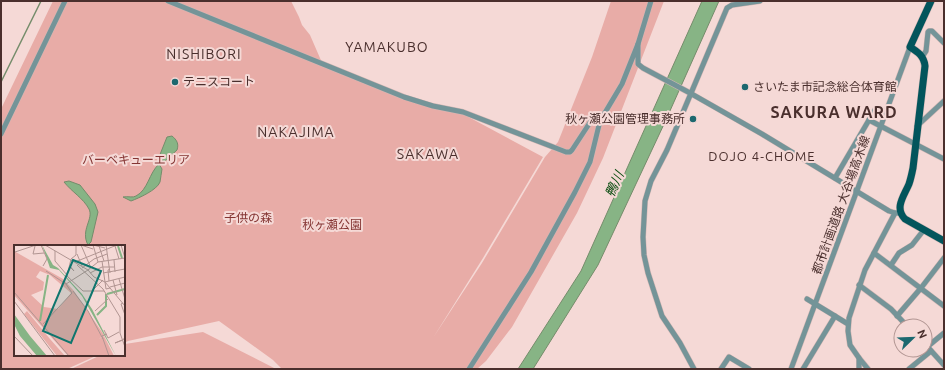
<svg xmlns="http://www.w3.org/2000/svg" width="945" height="370" viewBox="0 0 945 370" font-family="Ubuntu,'Noto Sans JP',sans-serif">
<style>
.green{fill:#e8aca7}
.water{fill:#87b485;stroke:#758c6b}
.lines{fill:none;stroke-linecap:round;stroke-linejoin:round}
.stream{stroke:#758c6b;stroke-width:1.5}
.minor-casing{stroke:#d3b7b4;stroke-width:6}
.major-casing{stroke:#d3b7b4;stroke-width:8}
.minor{stroke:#749498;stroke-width:5}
.major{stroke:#02555c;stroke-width:7}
.poi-dot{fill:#1c686f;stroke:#f5d9d6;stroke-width:1.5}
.labels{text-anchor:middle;stroke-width:4;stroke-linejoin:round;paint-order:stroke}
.poi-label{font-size:12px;fill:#4a2f2d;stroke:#f5d9d6;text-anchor:start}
.park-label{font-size:12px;fill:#843432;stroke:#f5d9d6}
.street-label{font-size:12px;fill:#4a2f2d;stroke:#f5d9d6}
.neighbourhood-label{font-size:13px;letter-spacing:1px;fill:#4a2f2d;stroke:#f5d9d6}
.water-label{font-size:13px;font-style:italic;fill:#0b4d11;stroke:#f5d9d6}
.quarter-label{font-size:14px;letter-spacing:1px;fill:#4a2f2d;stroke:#f5d9d6}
.district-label{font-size:16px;font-weight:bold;letter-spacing:1px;fill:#4a2f2d;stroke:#f5d9d6}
.inset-river{fill:none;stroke:#87b485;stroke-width:2}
.inset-road{fill:none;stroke:#b19592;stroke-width:1}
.view{fill:#0f766e;fill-opacity:0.15;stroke:#0f766e;stroke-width:2}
.inset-edge{fill:none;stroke:#4a2f2d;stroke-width:2}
</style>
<rect width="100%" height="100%" fill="#f5d9d6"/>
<g class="green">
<path d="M53,1H291L299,17L302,25L310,35L323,65L384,90L463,114L543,157L483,258L433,338L482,263L545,157L558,142L592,57L611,1H664L603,158L577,213L512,327L486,361L477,369H282L273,360L219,321L128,341L124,343V246H15V355H98L67,369H1V109Z"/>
<path d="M203,332L276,369H71L101,355H124V345L125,344Z"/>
</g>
<g class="water">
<path d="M702,1H719L665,122L598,265L533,369H518L581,271Z"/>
<path d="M172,136C177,140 179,144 177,150L164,162L159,157L167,137Z"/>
<path d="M159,164L162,169C161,173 161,178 160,182C157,190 139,198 131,201L123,197C128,196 133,198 136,196C148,190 149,173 159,164Z"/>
<path d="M69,181L80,185L95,204L98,212L91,242L88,245C80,230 94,219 89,209C83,198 72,192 64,182Z"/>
</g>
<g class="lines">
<path class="stream" d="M1,82L41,1"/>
<defs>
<g id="minor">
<path d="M168,1L404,97L433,106L463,112L566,152H570L572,150L591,121L595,119L600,121L622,84L638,44V64L643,68L690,93L762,134L889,211L895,213H900"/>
<path d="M638,44L651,1"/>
<path d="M922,57L926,51L928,32L929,31H932L944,43"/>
<path d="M869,120L944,159"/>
<path d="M917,126L944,101"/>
<path d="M1,134L65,1"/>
<path d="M835,178L876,108"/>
<path d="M874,253L944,306"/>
<path d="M891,265L899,253L912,245L923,231"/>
<path d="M859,285L891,309L907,326"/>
<path d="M807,299L848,324"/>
<path d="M897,316L921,288L944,258"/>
<path d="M925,344L944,365"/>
<path d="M927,347L944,333"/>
<path d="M859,358L868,369"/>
<path d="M469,369L531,272L575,192L590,162L600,121"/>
<path d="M694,369L680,343L662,316L648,273L644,255L643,237L645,201L651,181L667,150L727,8L732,5L760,1"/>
<path d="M721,369L729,357L749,369"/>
<path d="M791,369L910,47"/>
<path d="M803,369L835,316"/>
<path d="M859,369V358L850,345L848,331L849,318L865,270L895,213"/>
<path d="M909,369L931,351"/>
</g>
<path id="major" d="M931,1L910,47C918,52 924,56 925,66L913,168C912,173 911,178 909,184C904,196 894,208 905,219L944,241"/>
</defs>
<use href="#minor" class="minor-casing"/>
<use href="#major" class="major-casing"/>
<use href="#minor" class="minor"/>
<use href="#major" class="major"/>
</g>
<g class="poi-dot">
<circle cx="175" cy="82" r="4"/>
<circle cx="745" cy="87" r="4"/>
<circle cx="693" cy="119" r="4"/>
</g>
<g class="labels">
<g class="poi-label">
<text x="183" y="86">テニスコート</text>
<text x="753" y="91">さいたま市記念総合体育館</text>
<text x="685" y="123" text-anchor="end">秋ヶ瀬公園管理事務所</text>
</g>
<g class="park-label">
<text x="136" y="164">バーベキューエリア</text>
<text x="248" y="222">子供の森</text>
<text x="332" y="229">秋ヶ瀬公園</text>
</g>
<g class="street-label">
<text transform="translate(841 205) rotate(-70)" y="4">都市計画道路 大谷場高木線</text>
</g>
<g class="neighbourhood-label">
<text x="762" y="161">DOJO 4-CHOME</text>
</g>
<g class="water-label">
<text transform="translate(614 184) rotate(-65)" y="5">鴨川</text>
</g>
<g class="quarter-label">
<text x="387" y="52">YAMAKUBO</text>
<text x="204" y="59">NISHIBORI</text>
<text x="296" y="137">NAKAJIMA</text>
<text x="428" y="159">SAKAWA</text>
</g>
<g class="district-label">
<text x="834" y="118">SAKURA WARD</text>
</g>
</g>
<g transform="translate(14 245)">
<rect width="111" height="111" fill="#f5d9d6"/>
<path d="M0,6L49,34L60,46L90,90L85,94L90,91L100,111H54L0,50ZM26,26L36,30L57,48L44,64L30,62L17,50L29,45L30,37L22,32ZM13,66L36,94L51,111H43L10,69Z" fill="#e8aca7" fill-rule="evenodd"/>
<path d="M28,0L39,20L44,23L68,49L78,64L102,111L68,51L45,25L36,23ZM0,69L16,91L33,111H23L6,91L0,79Z" fill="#87b485"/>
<path class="inset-river" d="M104,1L108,13M93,49L111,44M83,70L92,61V49M26,76L34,30"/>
<path class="inset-road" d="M27,0L33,14L29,21M31,0L74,25L84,17L111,13M62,0V10L57,14L53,31L69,46H90M79,0L84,17M79,0L91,3M92,0L96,28M107,0L111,13M21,1L19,9L30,8M85,1L90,16M101,1L105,14M41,6V16L53,30M1,7L22,0M63,9L68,21M100,15L101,27M88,16L91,37L111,61M61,17L103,0M63,20L89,44M56,22L60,26L56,21M68,23L80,14L93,9M77,23L67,0L79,4M74,25L80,32L91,37L92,44L96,43M32,26L52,39M76,28L88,22H100M89,28L111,24M105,34L111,54M99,35L103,50M95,36L94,25L96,24M91,37L111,32M96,42L111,38M80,44L89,35M89,44L106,72V88L111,102M59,46L74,66L89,94M0,47L55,111M0,56L41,111M109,58L107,59L111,70M81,66L94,54M29,79L58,48L52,39L74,25M90,85L94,93L105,87M93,89L88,91L95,111M0,91L19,111M108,95L101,98L109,95L111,92"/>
<path class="view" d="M59,15L87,26L57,98L29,86Z"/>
<rect width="111" height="111" class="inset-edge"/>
</g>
<rect width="945" height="370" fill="none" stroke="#4a2f2d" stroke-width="4"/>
<g transform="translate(913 338) rotate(67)"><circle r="19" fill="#f5d9d6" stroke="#b19592"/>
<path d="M0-3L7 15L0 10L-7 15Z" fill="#1c686f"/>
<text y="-6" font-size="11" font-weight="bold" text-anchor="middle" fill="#4a2f2d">N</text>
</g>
</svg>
